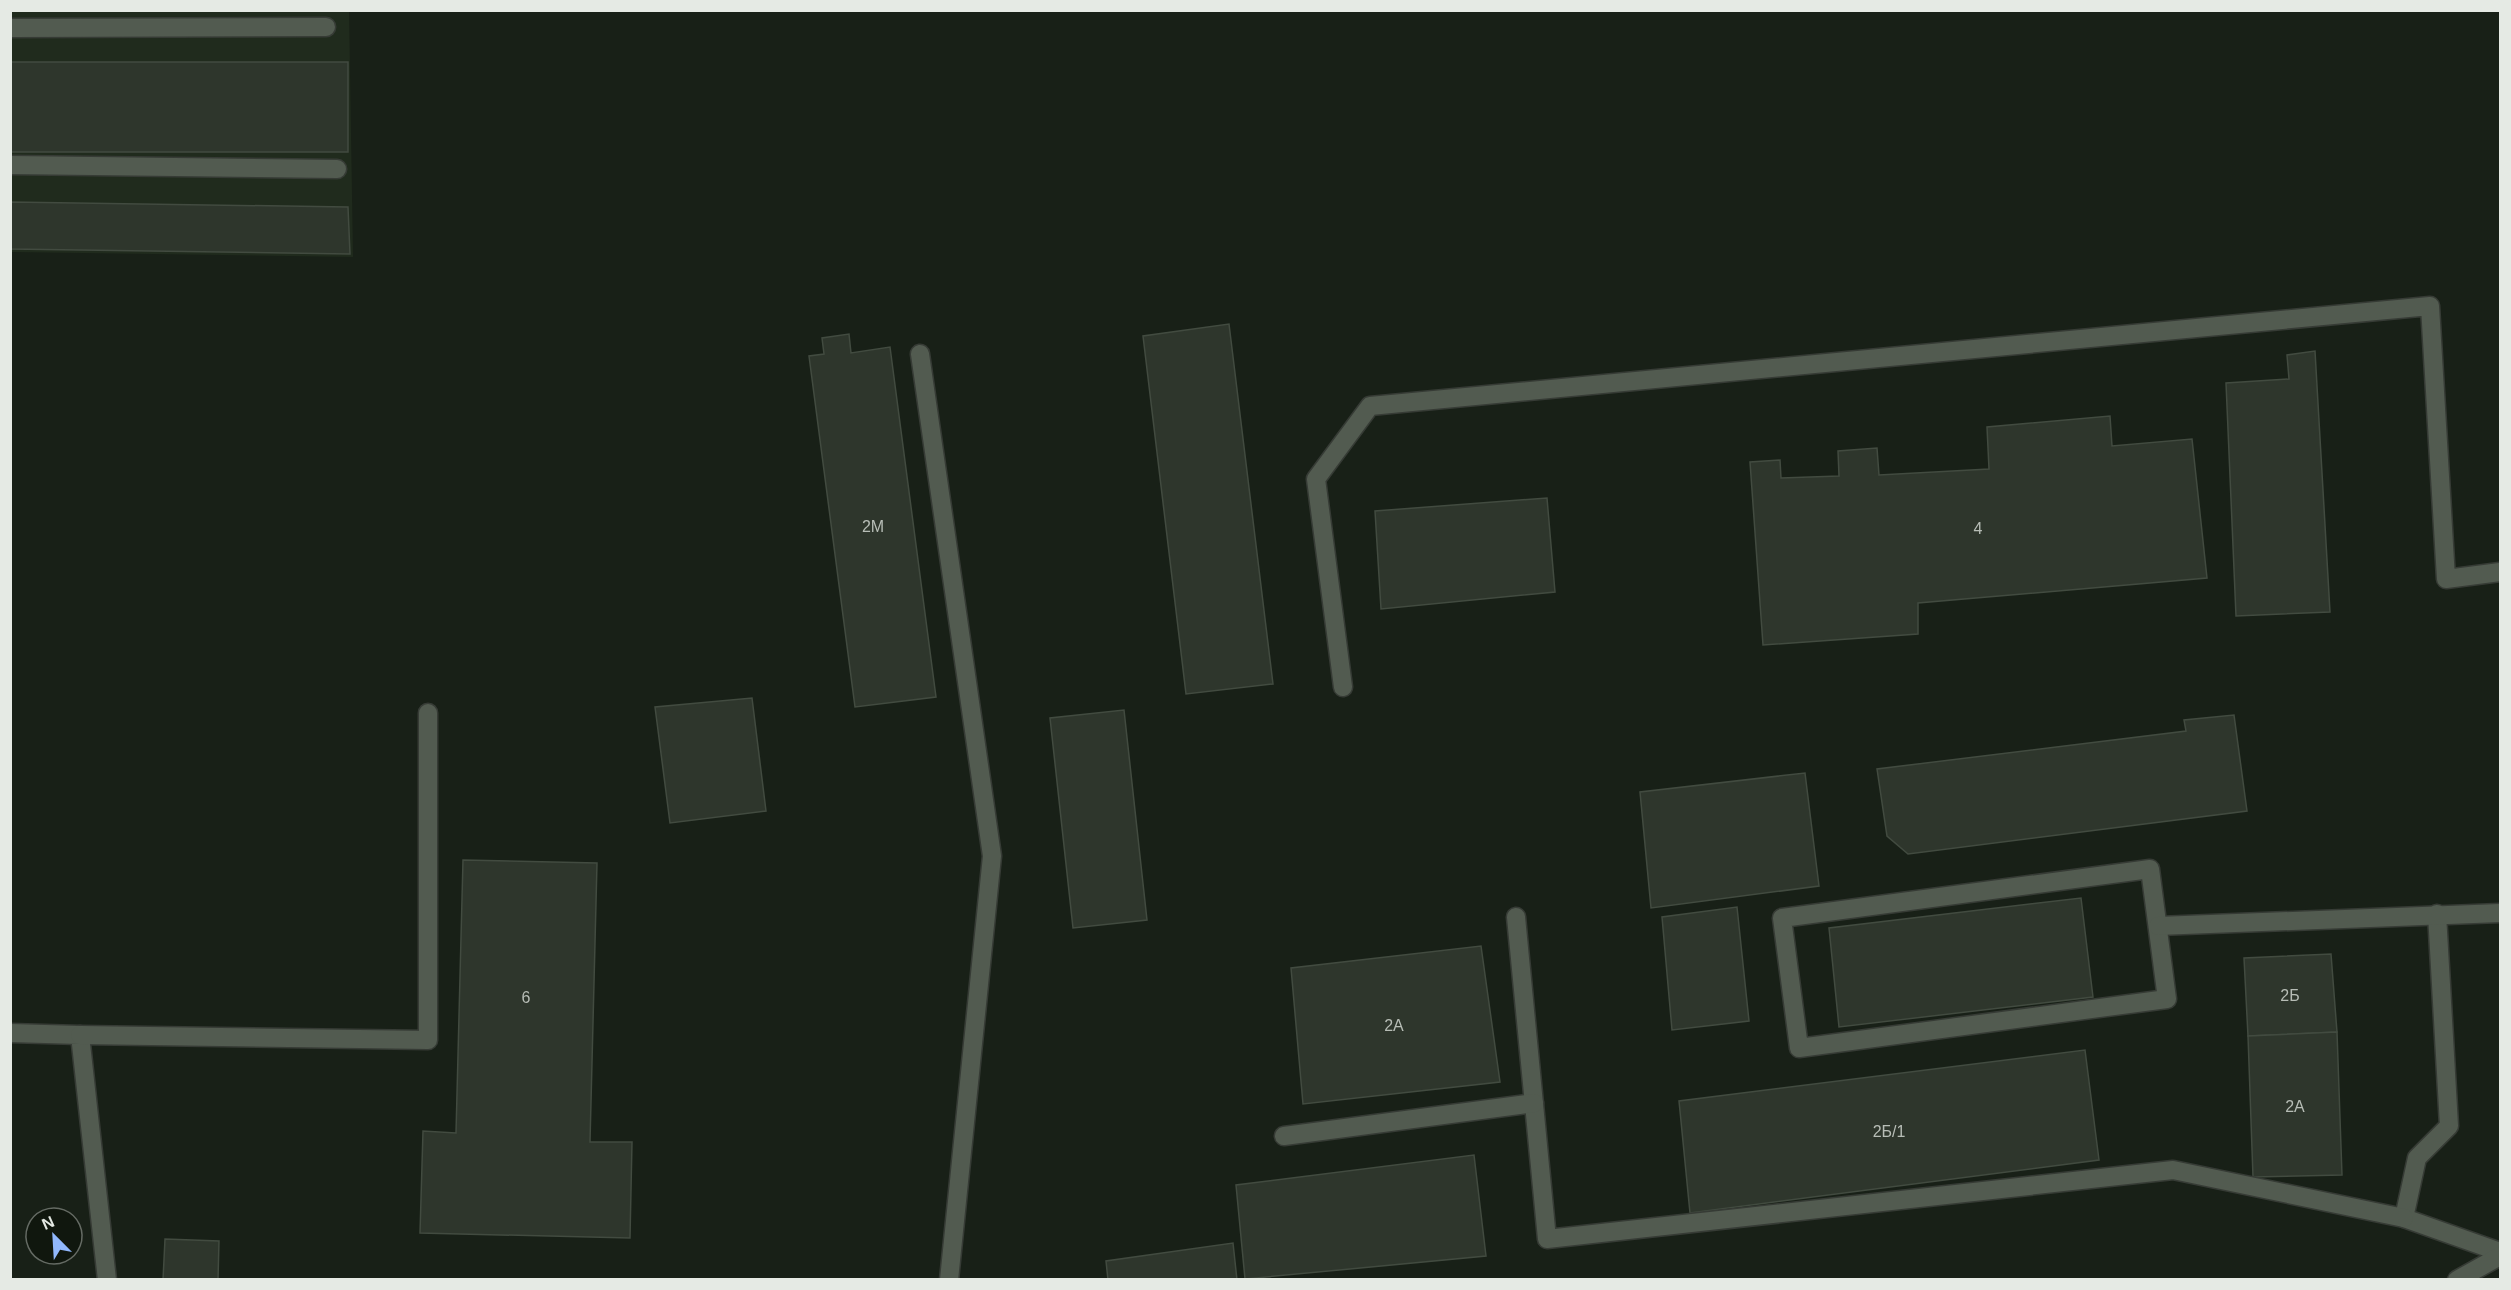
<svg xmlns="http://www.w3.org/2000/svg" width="2511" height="1290" viewBox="0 0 2511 1290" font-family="Arial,sans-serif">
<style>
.built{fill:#202b1d}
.building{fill:#2e362c;stroke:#424b40;stroke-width:1.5}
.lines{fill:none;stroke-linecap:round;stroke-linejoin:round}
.lane-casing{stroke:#363b35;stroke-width:21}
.secondary-casing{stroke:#363b35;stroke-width:21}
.lane{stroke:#525b50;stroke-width:18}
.secondary{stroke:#525b50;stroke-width:18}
.labels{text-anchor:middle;stroke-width:4.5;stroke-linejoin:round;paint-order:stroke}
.number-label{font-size:16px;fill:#b7bdb6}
</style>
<rect width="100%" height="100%" fill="#182017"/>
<path class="built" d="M11,11H349L353,257L11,252Z"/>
<g class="building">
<rect x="10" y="62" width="338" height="90"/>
<path d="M10,202L348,207L350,254L10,249Z"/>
<path d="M1229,324L1273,684L1186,694L1143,336Z"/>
<path d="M849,334L851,353L890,347L936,697L855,707L809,356L824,354L822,338Z"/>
<path d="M2315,351L2330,612L2236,616L2226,383L2289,379L2287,355Z"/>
<path d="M2110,416L2112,446L2192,439L2207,578L1918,603V634L1763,645L1750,462L1780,460L1781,478L1839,476L1838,451L1877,448L1879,475L1989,469L1987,427Z"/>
<path d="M1547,498L1555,592L1381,609L1375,511Z"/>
<path d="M752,698L766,811L670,823L655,707Z"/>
<path d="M1124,710L1147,920L1073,928L1050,718Z"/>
<path d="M2234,715L2247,811L1908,854L1887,836L1877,769L2186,731L2184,720Z"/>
<path d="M1805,773L1819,886L1651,908L1640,792Z"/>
<path d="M463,860L597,863L590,1142H632L630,1238L420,1233L423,1131L456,1133Z"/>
<path d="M2081,898L2093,997L1839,1027L1829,928Z"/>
<path d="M1737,907L1749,1021L1672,1030L1662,917Z"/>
<path d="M1481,946L1500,1082L1303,1104L1291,968Z"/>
<path d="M2331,954L2337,1032L2248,1036L2244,958Z"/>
<path d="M2337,1032L2342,1175L2253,1177L2248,1036Z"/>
<path d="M2085,1050L2099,1160L1690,1213L1679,1101Z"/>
<path d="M1474,1155L1486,1256L1245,1279L1236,1185Z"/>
<path d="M165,1239L219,1241L218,1280H163Z"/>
<path d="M1233,1243L1237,1280H1108L1106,1261Z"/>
</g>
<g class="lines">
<defs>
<g id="lane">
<path d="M10,28L326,27"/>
<path d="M10,165L337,169"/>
<path d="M920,354L992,856L949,1280"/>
<path d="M1343,687L1316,479L1370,406L2430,306L2446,579L2500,572"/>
<path d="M2150,869L2167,999L1799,1048L1782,918Z"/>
<path d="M2437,914L2449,1126L2417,1158L2404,1218L2500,1252"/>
<path d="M1516,917L1547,1239L2173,1170L2404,1218"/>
<path d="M2158,926L2500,913"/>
<path d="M10,1033L80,1035L107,1280"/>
<path d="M80,1035L428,1040V713"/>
<path d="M1284,1136L1534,1103"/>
</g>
<path id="secondary" d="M2457,1280L2500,1256"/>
</defs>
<use href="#lane" class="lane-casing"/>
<use href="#secondary" class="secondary-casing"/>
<use href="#lane" class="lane"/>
<use href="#secondary" class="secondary"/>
</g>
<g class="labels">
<g class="number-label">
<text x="873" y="532">2М</text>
<text x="1978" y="534">4</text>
<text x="2290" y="1001">2Б</text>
<text x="526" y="1003">6</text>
<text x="1394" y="1031">2А</text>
<text x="2295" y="1112">2А</text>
<text x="1889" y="1137">2Б/1</text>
</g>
</g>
<rect width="2511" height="1290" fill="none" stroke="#e5eae4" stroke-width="24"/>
<g transform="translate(54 1236) rotate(336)"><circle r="28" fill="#10170e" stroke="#656b64" stroke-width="1.5"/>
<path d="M0-4.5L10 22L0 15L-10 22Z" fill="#91b8fd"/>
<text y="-9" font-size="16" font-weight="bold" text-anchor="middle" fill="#e5eae4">N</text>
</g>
</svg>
